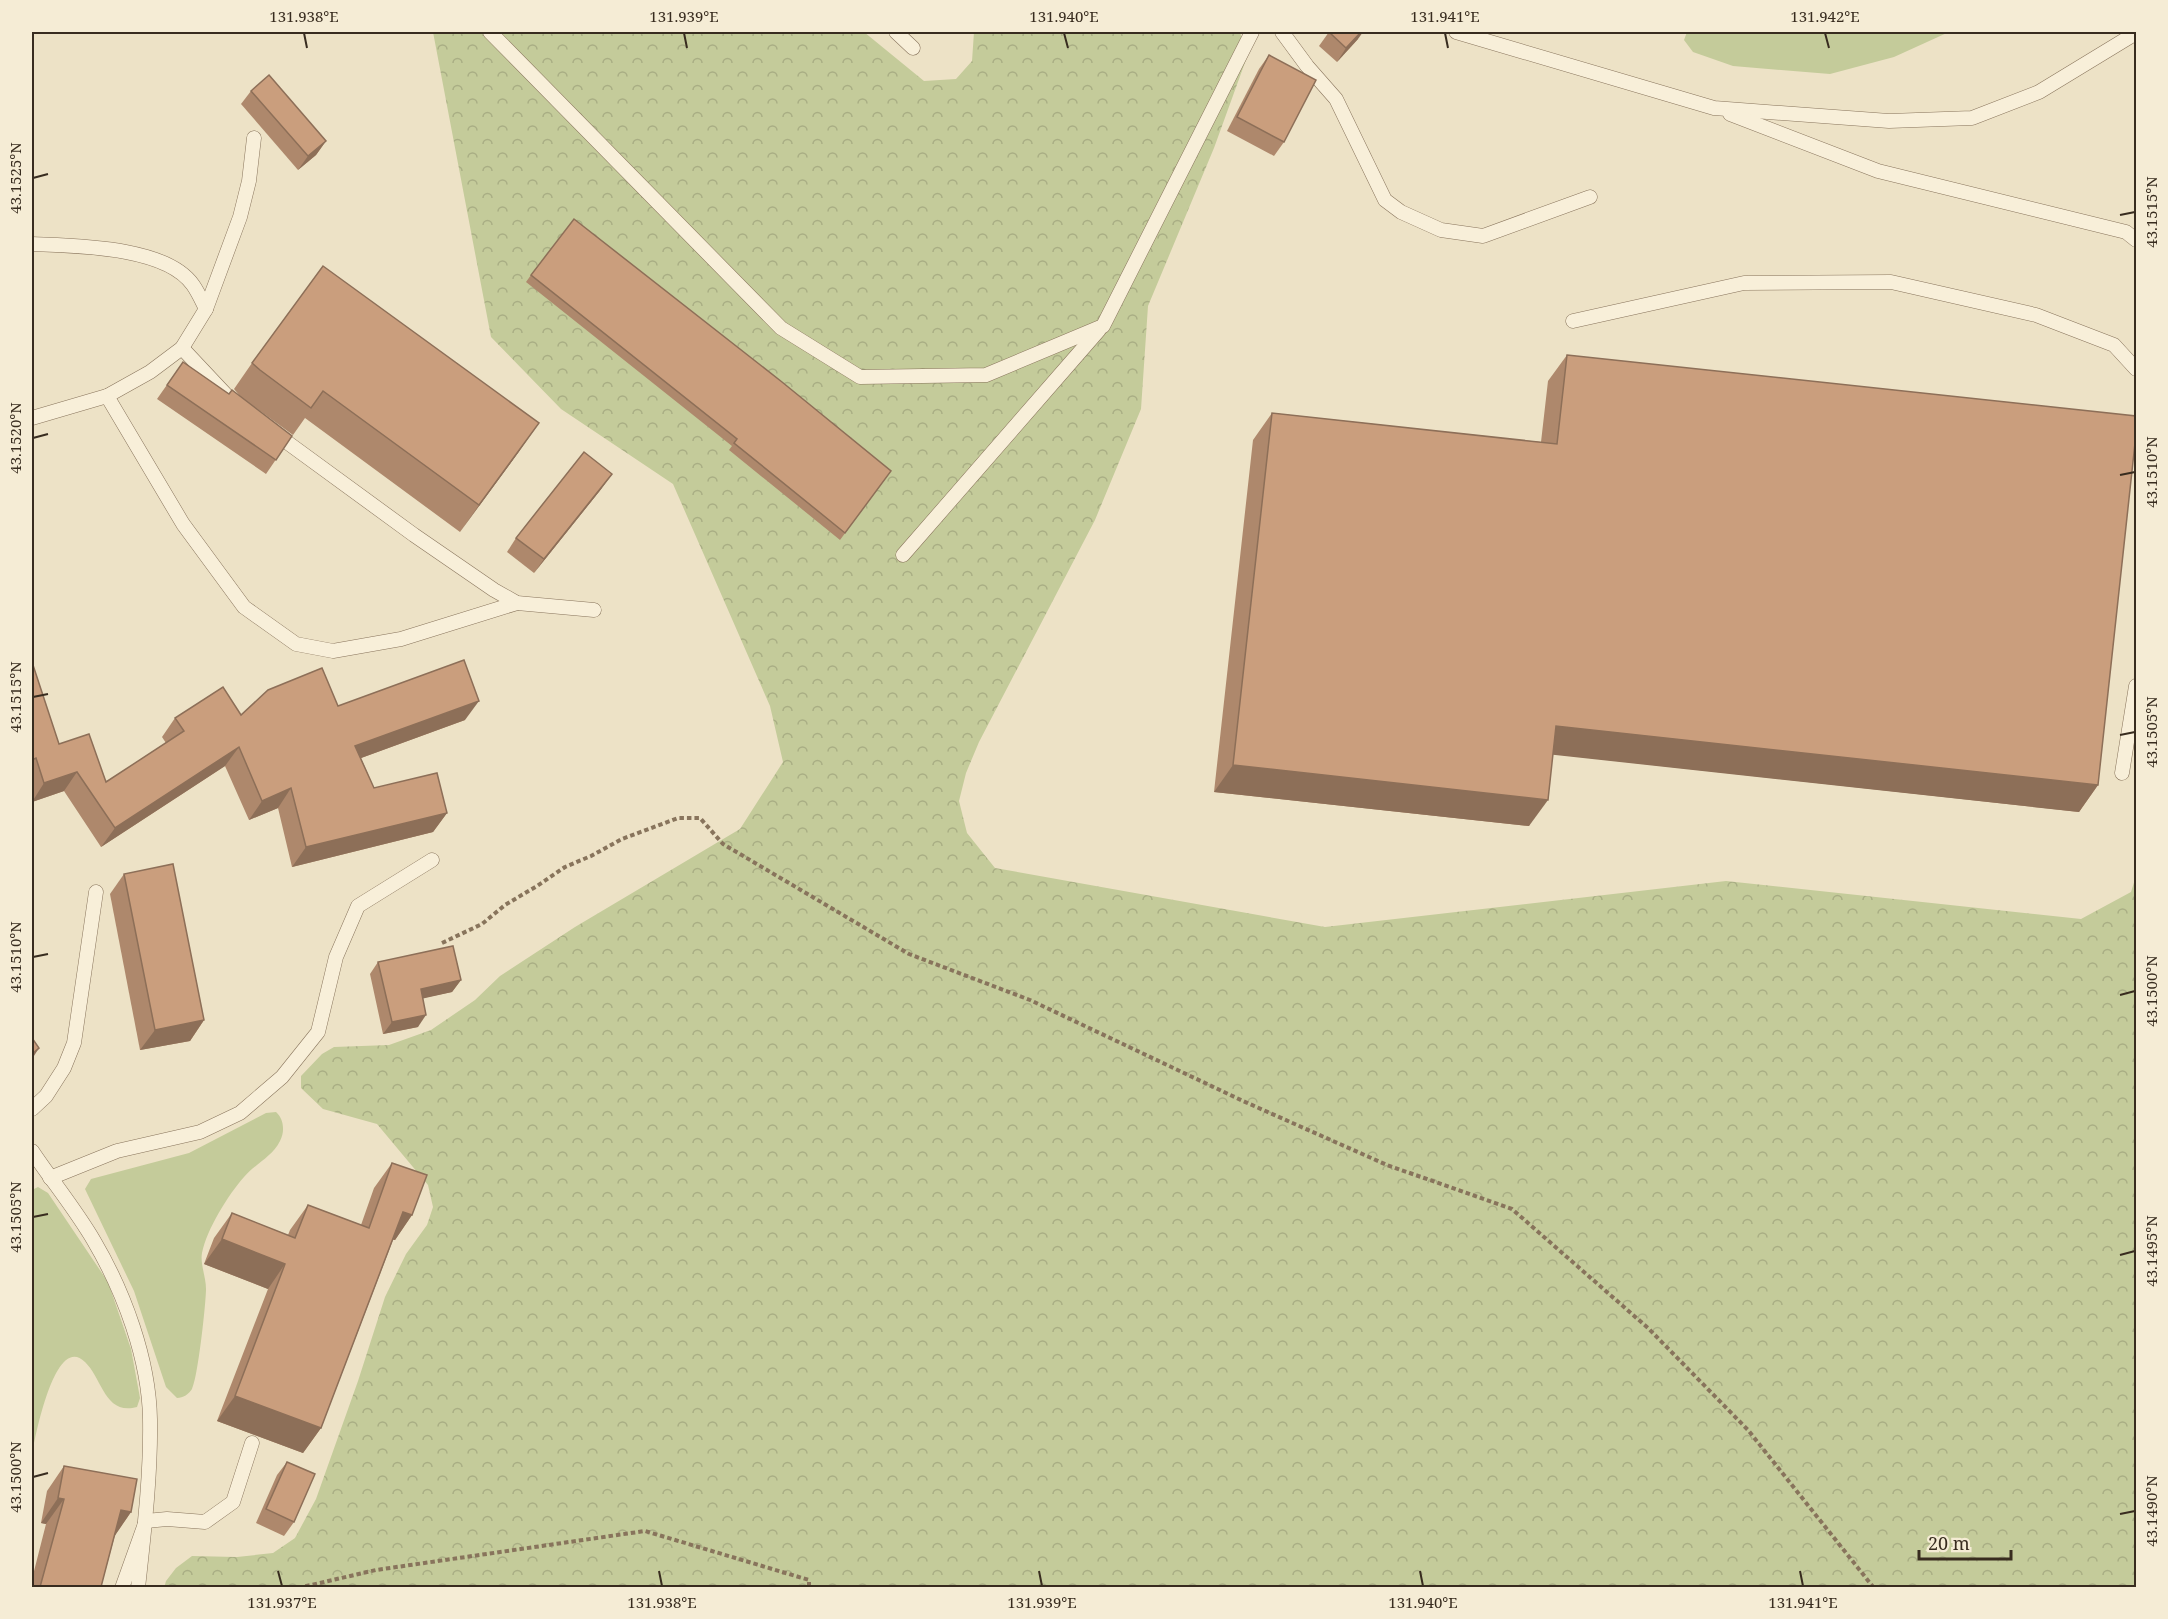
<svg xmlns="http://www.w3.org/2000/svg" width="2168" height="1619" viewBox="0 0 2168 1619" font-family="'Noto Serif',serif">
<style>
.green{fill:#c4cb9a}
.forest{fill:url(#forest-crowns)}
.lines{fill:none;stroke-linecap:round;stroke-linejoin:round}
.service-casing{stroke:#88745c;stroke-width:15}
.path{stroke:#88745c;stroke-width:4;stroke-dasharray:4.5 3;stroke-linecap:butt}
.service{stroke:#f8efd9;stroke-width:14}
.wall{fill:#ae886c}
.shaded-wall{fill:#8d6f58}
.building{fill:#ca9e7d;stroke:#8d6f58;stroke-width:1.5}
.ticks{fill:none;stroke:#382c1f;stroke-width:2}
.neatline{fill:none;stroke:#382c1f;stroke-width:2}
.ticks-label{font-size:15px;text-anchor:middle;fill:#382c1f}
</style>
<defs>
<pattern id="forest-crowns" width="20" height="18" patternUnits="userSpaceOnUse" patternTransform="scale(1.5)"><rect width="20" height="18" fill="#c4cb9a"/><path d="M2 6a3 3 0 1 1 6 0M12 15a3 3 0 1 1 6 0" fill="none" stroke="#a9ae84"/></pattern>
</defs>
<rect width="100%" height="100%" fill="#ede2c6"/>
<g class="green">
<path d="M1687,32H1949L1894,57L1830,74L1733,66L1693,52L1684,40Z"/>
<path d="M276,1112C284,1119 285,1132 280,1141C272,1157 255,1164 244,1177C228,1195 207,1229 202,1253C200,1264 206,1277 206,1289C206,1303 198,1378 192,1389C189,1394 183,1398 177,1398L166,1387L134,1291L85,1189L91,1179L189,1153L266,1113Z"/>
<path d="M38,1187L48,1193L108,1282L131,1349L140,1398L137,1407C105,1416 102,1378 85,1362C55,1332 35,1438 32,1454V1190Z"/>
</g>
<path class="forest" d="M433,32H864L924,81L956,79L972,61L974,32H1240L1247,57L1214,148L1148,306L1141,409L1095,520L979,742L966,773L959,801L967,833L995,868L1325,927L1726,881L2081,919L2131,892L2136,876V1587L164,1588L166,1581L176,1568L192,1556L237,1557L273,1553L295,1538L316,1499L358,1381L385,1297L406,1254L427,1225L433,1207L428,1185L377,1124L323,1109L301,1088V1076L322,1054L334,1047L389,1045L431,1030L475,1000L500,976L575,927L740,829L783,762L770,706L673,484L561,409L491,337Z"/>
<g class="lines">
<defs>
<g id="service">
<path d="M490,32L781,328L860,377L986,375L1103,326L1252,32"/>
<path d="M896,32L913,48"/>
<path d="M1282,32L1307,66L1336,99L1385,200L1401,212L1441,230L1483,236L1590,197"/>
<path d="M1456,32L1714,108L1889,121L1972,118L2039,92L2136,33"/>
<path d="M1730,114L1878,171L2126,232L2136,240"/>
<path d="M32,244C75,246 166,246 193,285C198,292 202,301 206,309L182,348L150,372L107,396L32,418"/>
<path d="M206,309L240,217L249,181L254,138"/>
<path d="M1573,321L1744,283L1891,282L2036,315L2114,345L2136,369"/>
<path d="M182,348L229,398"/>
<path d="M107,396L183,524L244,607L296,644L333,651L401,639L517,603"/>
<path d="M273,432L414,535L494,590L517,603L594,610"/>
<path d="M903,555L1099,330"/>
<path d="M2122,773L2136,686"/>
<path d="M32,1109L46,1096L64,1068L74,1043L96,892"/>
<path d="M32,1151C52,1181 76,1210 94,1241C124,1292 149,1359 150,1419C151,1475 144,1532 138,1588"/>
<path d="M50,1178L117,1151L200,1132L240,1113L282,1077L318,1032L336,957L358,906L432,860"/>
<path d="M122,1588L146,1521L167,1519L205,1522L233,1502L252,1443"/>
</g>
</defs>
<use href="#service" class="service-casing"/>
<g class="path">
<path d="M442,943L482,924L505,905L537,886L565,867L591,856L622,839L678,818H700L723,844L909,954L1030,1000L1243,1101L1387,1165L1512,1209L1648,1328L1748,1430L1874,1588"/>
<path d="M298,1588L376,1570L645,1531L809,1580V1588"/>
</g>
<use href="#service" class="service"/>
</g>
<g class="wall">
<path d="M1329,32L1358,39L1337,62L1319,46Z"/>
<path d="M1269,55L1284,142L1274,156L1227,131L1259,69Z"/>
<path d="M251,91L326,141L316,155L298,170L241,104Z"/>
<path d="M531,275L891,471L840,540L729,450L732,446L526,282Z"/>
<path d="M1567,355L2098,785L2079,812L1553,754L1529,826L1214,792L1253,440L1272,413L1541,442L1548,381Z"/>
<path d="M183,362L229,394L240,396L234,389L252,363L520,450L460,532L305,418L293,435L252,405L292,436L266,474L157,399Z"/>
<path d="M602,488L534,573L507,552L516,538Z"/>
<path d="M32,662L59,744L106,782L166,743L162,737L175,718L241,715L338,706L465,720L361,758L374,788L447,813L433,832L292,867L278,808L249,820L225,766L101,847L64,791L32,802Z"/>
<path d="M124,874L204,1020L190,1041L140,1050L110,894Z"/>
<path d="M378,962L461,980L452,992L423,998L418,1027L383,1034L370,974Z"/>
<path d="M392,1163L412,1215L395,1240H393L321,1428L303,1453L217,1421L268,1289L204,1264L214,1238L232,1213L288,1235L290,1230L308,1205L361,1225L374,1188Z"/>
<path d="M287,1462L294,1522L284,1536L256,1523L277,1475Z"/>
<path d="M64,1466L131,1512L115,1535L101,1587H32V1579L46,1524L41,1523L47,1491Z"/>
</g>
<g class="shaded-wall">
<path d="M1361,32H1363L1358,39L1337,62L1346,48Z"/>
<path d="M326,141L316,155L298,170L308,156Z"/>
<path d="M539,423L520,450L460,532L479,505Z"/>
<path d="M612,474L602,488L534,573L544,559Z"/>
<path d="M479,701L465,720L342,765L355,746Z"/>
<path d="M1556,726L2098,785L2079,812L1537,753Z"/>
<path d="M239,747L225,766L101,847L115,828Z"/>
<path d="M1233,765L1548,800L1529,826L1214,792Z"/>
<path d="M77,772L64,791L32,802L44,783Z"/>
<path d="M291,788L278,808L249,820L262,801Z"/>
<path d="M447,813L433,832L292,867L306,847Z"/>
<path d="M461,980L452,992L412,1001L421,989Z"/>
<path d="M426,1015L418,1027L383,1034L392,1022Z"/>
<path d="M204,1020L190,1041L140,1050L155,1030Z"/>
<path d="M39,1048L32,1059V1054Z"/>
<path d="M403,1212L412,1215L395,1240L386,1237Z"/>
<path d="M222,1239L285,1264L268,1289L204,1264Z"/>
<path d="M235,1396L321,1428L303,1453L217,1421Z"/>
<path d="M58,1498L64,1499L46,1524L41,1523Z"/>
<path d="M121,1510L131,1512L114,1537Z"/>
</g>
<g class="building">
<path d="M1329,32H1361L1346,48Z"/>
<path d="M1269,55L1316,80L1284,142L1237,117Z"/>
<path d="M269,75L326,141L308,156L251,91Z"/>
<path d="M574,219L782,382L891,471L845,533L734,443L737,439L531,275Z"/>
<path d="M323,266L539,423L479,505L323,391L311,408L260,370L252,363Z"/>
<path d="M1567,355L2136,416V434L2098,785L1556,726L1548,800L1233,765L1272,413L1557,444Z"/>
<path d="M183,362L229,394L232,390L292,436L276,460L167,385Z"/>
<path d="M584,452L612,474L544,559L516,538Z"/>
<path d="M464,660L479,701L355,746L374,788L437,773L447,813L306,847L291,788L262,801L239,747L115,828L77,772L44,783L36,758L32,760V662L59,744L89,734L106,782L184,731L175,718L223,687L241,715L268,690L322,668L338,706Z"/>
<path d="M173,864L204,1020L155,1030L124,874Z"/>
<path d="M453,946L461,980L421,989L426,1015L392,1022L378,962Z"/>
<path d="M32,1038L39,1048L32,1054Z"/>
<path d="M392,1163L427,1175L412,1215L403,1212L321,1428L235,1396L285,1264L222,1239L232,1213L295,1238L308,1205L369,1228Z"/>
<path d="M287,1462L315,1474L294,1522L266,1509Z"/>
<path d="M64,1466L137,1479L131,1512L121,1510L101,1587H40L64,1499L58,1498Z"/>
</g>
<path class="ticks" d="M304,33L307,48M684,33L687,48M1064,33L1068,48M1445,33L1448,48M1825,33L1829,48M33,178L48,174M2120,215L2135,212M33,438L48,434M2120,475L2135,472M33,697L48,694M2120,735L2135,732M33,957L48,954M2120,995L2135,991M33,1217L48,1214M2120,1255L2135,1251M33,1477L48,1473M2120,1514L2135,1511M278,1571L282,1586M659,1571L662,1586M1039,1571L1042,1586M1420,1571L1423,1586M1800,1571L1803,1586"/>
<rect width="2168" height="1619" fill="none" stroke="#f5ecd5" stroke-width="66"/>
<path d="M1919 1550v9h92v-9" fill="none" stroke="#382c1f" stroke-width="3"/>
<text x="1928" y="1550" font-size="18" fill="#382c1f" stroke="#f5ecd5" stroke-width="4.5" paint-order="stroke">20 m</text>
<rect x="33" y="33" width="2102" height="1553" class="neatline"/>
<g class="ticks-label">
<text x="304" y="22">131.938°E</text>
<text x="684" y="22">131.939°E</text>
<text x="1064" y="22">131.940°E</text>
<text x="1445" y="22">131.941°E</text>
<text x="1825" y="22">131.942°E</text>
<text transform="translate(16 178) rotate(-90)" y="5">43.1525°N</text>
<text transform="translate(2152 212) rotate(-90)" y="5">43.1515°N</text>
<text transform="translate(16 438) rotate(-90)" y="5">43.1520°N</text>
<text transform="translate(2152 472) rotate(-90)" y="5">43.1510°N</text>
<text transform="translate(16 697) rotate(-90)" y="5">43.1515°N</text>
<text transform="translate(2152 732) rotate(-90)" y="5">43.1505°N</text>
<text transform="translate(16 957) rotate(-90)" y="5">43.1510°N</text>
<text transform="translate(2152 991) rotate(-90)" y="5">43.1500°N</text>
<text transform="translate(16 1217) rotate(-90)" y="5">43.1505°N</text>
<text transform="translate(2152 1251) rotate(-90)" y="5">43.1495°N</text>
<text transform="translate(16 1477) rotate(-90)" y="5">43.1500°N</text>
<text transform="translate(2152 1511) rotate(-90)" y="5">43.1490°N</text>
<text x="282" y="1608">131.937°E</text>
<text x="662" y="1608">131.938°E</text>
<text x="1042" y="1608">131.939°E</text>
<text x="1423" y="1608">131.940°E</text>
<text x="1803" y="1608">131.941°E</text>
</g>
</svg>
